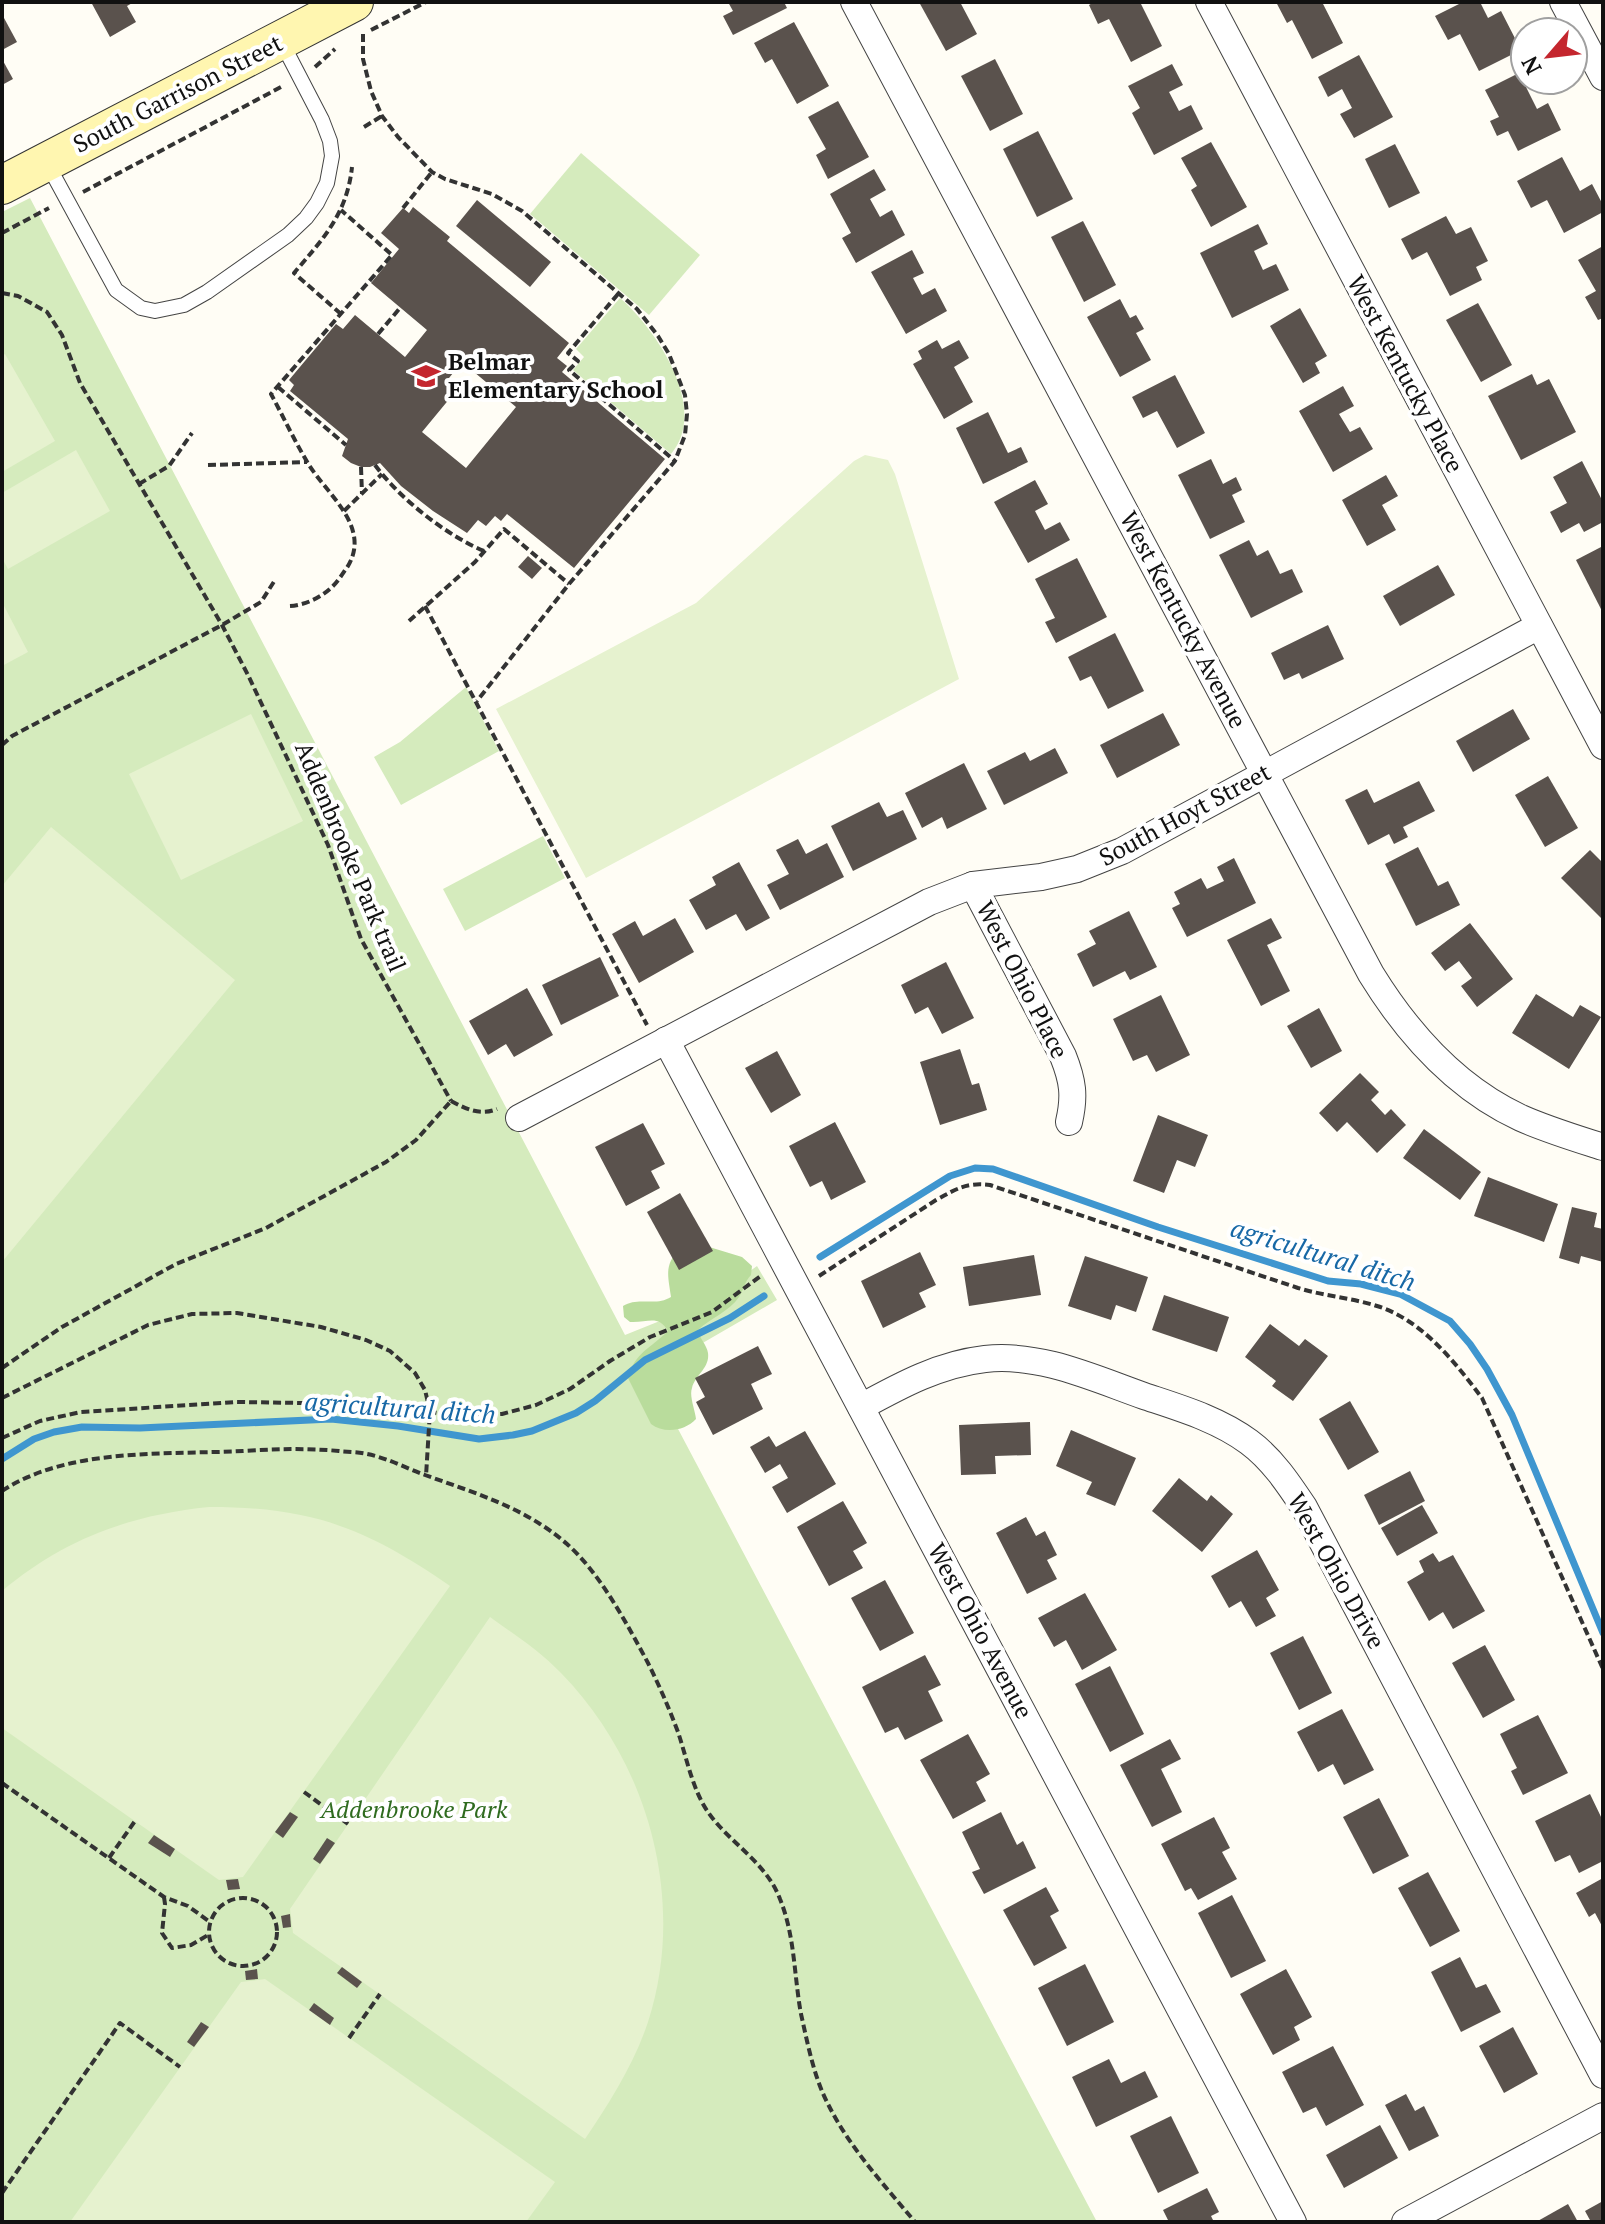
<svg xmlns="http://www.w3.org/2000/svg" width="1605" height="2224" viewBox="0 0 1605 2224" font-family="'PT Serif',serif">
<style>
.green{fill:#d5ebbd}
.forest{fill:#b9dc9c}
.pitch{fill:#e6f2cf}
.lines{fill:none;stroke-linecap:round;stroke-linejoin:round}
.stream{stroke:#3f96cf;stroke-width:7}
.building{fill:#5a524d;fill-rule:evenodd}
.lane-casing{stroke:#444;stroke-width:16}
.street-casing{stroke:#444;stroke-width:28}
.secondary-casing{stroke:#333;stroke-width:40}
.path{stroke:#333;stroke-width:4;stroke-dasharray:8 4;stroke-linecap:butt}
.lane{stroke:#fff;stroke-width:14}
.street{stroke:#fff;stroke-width:26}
.secondary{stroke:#fff6b0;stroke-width:38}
.labels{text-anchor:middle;stroke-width:8;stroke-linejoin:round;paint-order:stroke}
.street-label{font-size:24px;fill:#111;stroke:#fff}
.poi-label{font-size:24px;font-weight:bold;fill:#111;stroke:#fff;text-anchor:start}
.park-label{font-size:24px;font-style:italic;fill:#2f6b1f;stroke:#fff}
.water-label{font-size:26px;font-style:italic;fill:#1768a6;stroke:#fff}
</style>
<rect width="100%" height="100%" fill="#fffdf5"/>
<g class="green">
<path d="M581,153L700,255L649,315L530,214Z"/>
<path d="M30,198L625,1335L707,1302L757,1266L777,1300L649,1374L1097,2222H2V212Z"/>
<path d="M620,298C656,329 710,409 671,454L573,370L584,357L576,349Z"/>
<path d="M466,687L499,751L401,805L374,757L400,742Z"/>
<path d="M543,836L565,878L465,931L443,889Z"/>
</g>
<path class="forest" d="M706,1246L742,1257L752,1266L751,1275C744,1282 744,1290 739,1297C729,1312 710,1318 698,1330C699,1338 707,1345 708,1353C710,1368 695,1375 692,1388C689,1396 695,1410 696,1419C685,1431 664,1434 651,1424L628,1378C635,1352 650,1349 668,1331C658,1314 648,1323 630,1322L624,1317L623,1306C639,1296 655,1307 671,1297C668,1275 664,1266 679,1249Z"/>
<g class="pitch">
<path d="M5,354L55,441L2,472V356Z"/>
<path d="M76,450L110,511L8,569L2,558V493Z"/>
<path d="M865,455L888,460L895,474L959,679L586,878L496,709L696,603L854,461Z"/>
<path d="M2,602L28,652L2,666Z"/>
<path d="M251,714L303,821L181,880L129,774Z"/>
<path d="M51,827L235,980L2,1262V886Z"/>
<path d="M209,1507C312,1507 366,1528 450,1586L243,1877L219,1880L2,1728V1591C64,1539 130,1515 209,1507Z"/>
<path d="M490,1617C515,1635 540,1651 561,1673C649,1763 687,1901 648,2022C634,2064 610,2102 585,2139L293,1933L290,1909Z"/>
<path d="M265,1979L555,2182L526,2222H70L241,1982Z"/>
</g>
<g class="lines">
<g class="stream">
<path d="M820,1257L950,1176L975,1168L993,1169L1158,1227L1303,1273L1328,1281L1361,1284L1400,1294L1450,1321L1470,1344L1487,1369L1512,1415L1603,1633"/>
<path d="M2,1459L34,1439L54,1432L82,1427L140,1428L331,1419L398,1426L479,1439L513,1435L532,1431L576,1413L595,1401L645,1360L730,1318L764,1296"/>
</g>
</g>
<g class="building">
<path d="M91,2H134L127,6L136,22L110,37Z"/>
<path d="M728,2H784L787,8L733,35L723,16L733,11Z"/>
<path d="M919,2H960L977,34L946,51Z"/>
<path d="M1094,2H1140L1162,46L1131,62L1109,19L1098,24L1089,5Z"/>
<path d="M1276,2H1322L1343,43L1312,59L1292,20L1287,23Z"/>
<path d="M1463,2H1480L1488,18L1501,11L1521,50L1479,71L1460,34L1448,40L1435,16Z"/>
<path d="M4,18L17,42L2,50V19Z"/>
<path d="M794,22L829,86L797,104L772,59L765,63L754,43Z"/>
<path d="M1359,55L1393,117L1354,138L1340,114L1352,108L1342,89L1328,97L1318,77Z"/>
<path d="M2,59L13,79L2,85Z"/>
<path d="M995,59L1023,114L990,131L961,76Z"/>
<path d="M1172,64L1183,85L1169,92L1179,111L1191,105L1203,129L1154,155L1132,113L1140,108L1128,86Z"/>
<path d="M1519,73L1537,109L1548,103L1561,130L1518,151L1508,131L1497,136L1490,121L1499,117L1485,90Z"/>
<path d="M838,101L869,157L828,179L816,155L826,149L808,117Z"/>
<path d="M1038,131L1073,199L1037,217L1003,149Z"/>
<path d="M1211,142L1247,207L1211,227L1191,190L1197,186L1181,158Z"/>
<path d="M1395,144L1420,193L1389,208L1365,159Z"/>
<path d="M1562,157L1580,191L1592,184L1603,205V212L1564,233L1547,200L1531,208L1517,181Z"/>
<path d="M874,169L886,190L870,199L880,217L892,210L905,235L856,263L842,238L851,233L830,194Z"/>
<path d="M477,200L551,262L530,287L456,226Z"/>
<path d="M413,207L450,237L447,241L569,343L557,358L567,366L562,372L665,459L574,568L507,514L501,521L495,516L486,526L478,520L467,533L433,511L401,486L380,463L370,467H361L351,463L342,456L348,439L290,391L294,385L289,380L336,324L343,329L355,315L405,357L427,330L371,283L399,249L381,233L403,208L409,213ZM462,362L516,407L466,468L422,432L460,386L449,378Z"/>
<path d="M1446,216L1456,234L1471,227L1488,261L1476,267L1482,280L1450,296L1427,252L1412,260L1401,239Z"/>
<path d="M1083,221L1116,285L1084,302L1051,237Z"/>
<path d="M1258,224L1268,244L1254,251L1263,270L1276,264L1289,290L1232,318L1200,253Z"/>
<path d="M1603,246V318L1598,320L1585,297L1596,291L1578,260Z"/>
<path d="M912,250L924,273L913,278L922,295L935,288L947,311L906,334L871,272Z"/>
<path d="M1120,299L1130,318L1136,315L1144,329L1136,333L1151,360L1120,377L1087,317Z"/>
<path d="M1478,303L1512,365L1481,382L1446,320Z"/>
<path d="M1300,308L1327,356L1315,363L1320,373L1303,383L1270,326Z"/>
<path d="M937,340L942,349L959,340L969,358L954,367L973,402L944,419L913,364L922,359L918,351Z"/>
<path d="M1532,374L1537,385L1549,379L1576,432L1521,460L1488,396Z"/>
<path d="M1175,375L1205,433L1177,448L1157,411L1143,418L1132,397Z"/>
<path d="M1343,386L1354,406L1339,414L1350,432L1360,427L1373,449L1333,472L1299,411Z"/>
<path d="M988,412L1008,453L1021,447L1028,462L983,484L956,428Z"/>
<path d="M1211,459L1223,484L1236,477L1242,490L1232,495L1245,522L1210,539L1178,475Z"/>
<path d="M1582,461L1603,502V522L1584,532L1579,523L1561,533L1550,512L1567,503L1553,477Z"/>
<path d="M1386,475L1398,496L1382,505L1396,530L1367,546L1342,500Z"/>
<path d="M1035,480L1048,504L1035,511L1045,530L1060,522L1070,540L1028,563L994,502Z"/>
<path d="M1249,540L1257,556L1268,550L1280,574L1292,569L1303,592L1251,618L1219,555Z"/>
<path d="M1603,546V613L1576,560Z"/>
<path d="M528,556L542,568L532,579L518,567Z"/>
<path d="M1077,558L1107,617L1056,643L1045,622L1055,618L1035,579Z"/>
<path d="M1438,565L1455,595L1400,626L1383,596Z"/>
<path d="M1328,625L1344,659L1302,679L1299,673L1284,680L1271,653Z"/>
<path d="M1115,633L1144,691L1108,709L1091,676L1080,681L1068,657Z"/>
<path d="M1513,709L1530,739L1473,772L1456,741Z"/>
<path d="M1163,713L1180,745L1117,778L1100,745Z"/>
<path d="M1055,748L1068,773L1004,805L987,771L1025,752L1030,761Z"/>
<path d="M964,763L987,809L947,829L942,817L922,828L905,793Z"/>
<path d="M1548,776L1578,828L1545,847L1515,795Z"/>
<path d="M1419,781L1435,811L1403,827L1408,837L1394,844L1389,834L1368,845L1345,800L1367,789L1374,803Z"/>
<path d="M879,802L887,817L903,810L917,839L853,871L831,826Z"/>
<path d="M798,839L806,854L827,843L844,877L780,910L767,885L789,874L776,850Z"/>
<path d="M1418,847L1438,886L1448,881L1460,905L1416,926L1385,864Z"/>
<path d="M1590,850L1603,863V920L1561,878Z"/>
<path d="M1234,858L1256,903L1187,937L1172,908L1180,904L1174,892L1201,878L1207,889L1224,881L1217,867Z"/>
<path d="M739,862L770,918L746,931L736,914L706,930L689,900L716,885L712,877Z"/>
<path d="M1129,911L1157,967L1130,980L1125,971L1093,987L1077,954L1096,944L1089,931Z"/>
<path d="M675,918L694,952L639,983L612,934L635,921L643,936Z"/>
<path d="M1271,918L1282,938L1267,945L1290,991L1261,1006L1227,940Z"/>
<path d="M1470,923L1513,979L1477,1007L1461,986L1472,978L1459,961L1445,971L1431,953Z"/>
<path d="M600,957L619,996L561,1025L542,985Z"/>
<path d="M946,962L974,1018L942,1034L928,1007L915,1014L901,985Z"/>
<path d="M527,988L553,1035L514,1057L506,1044L488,1055L469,1021Z"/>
<path d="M1536,994L1573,1017L1580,1005L1601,1017L1569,1069L1512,1033Z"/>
<path d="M1161,995L1190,1055L1156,1072L1147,1055L1133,1061L1113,1019Z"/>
<path d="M1319,1008L1342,1051L1311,1068L1287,1026Z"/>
<path d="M960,1049L972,1085L979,1083L987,1110L940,1125L920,1062Z"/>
<path d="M777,1051L801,1095L771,1113L745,1068Z"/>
<path d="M1360,1073L1379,1092L1371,1100L1385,1115L1391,1109L1406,1125L1377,1153L1347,1122L1337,1132L1319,1113Z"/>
<path d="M1158,1115L1208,1135L1195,1167L1177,1160L1164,1193L1133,1181Z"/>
<path d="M835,1122L866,1182L831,1200L822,1181L810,1187L789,1146Z"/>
<path d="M643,1123L665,1164L651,1171L660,1188L626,1206L595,1147Z"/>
<path d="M1424,1129L1481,1172L1460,1200L1403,1158Z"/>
<path d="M1488,1177L1558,1204L1544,1242L1474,1216Z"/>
<path d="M680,1193L713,1251L679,1270L647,1212Z"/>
<path d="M1572,1207L1597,1213L1594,1227L1603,1229V1262L1581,1256L1579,1264L1559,1258Z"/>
<path d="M920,1252L936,1285L919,1293L926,1307L883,1328L861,1281Z"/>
<path d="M1034,1255L1041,1295L969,1306L963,1267Z"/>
<path d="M1085,1256L1148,1277L1136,1312L1116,1305L1111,1320L1068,1306Z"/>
<path d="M1164,1295L1229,1317L1217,1352L1152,1330Z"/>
<path d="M1270,1324L1299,1346L1305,1339L1328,1356L1293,1401L1272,1386L1276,1381L1245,1357Z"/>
<path d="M758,1346L772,1374L751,1384L763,1409L713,1435L696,1402L705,1397L695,1378Z"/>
<path d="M1350,1401L1379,1452L1348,1470L1319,1419Z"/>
<path d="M1030,1422L1031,1455L995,1456L996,1474L961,1475L959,1425Z"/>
<path d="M1071,1430L1136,1458L1115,1506L1086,1494L1092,1482L1056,1466Z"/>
<path d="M805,1431L836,1484L787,1513L772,1487L788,1478L780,1464L765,1473L750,1447L769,1436L776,1447Z"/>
<path d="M1410,1471L1425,1501L1379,1525L1364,1495Z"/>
<path d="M1179,1478L1207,1501L1211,1495L1233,1514L1202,1552L1152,1511Z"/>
<path d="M843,1501L867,1543L853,1551L863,1568L829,1586L797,1527Z"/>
<path d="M1422,1505L1438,1533L1397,1556L1381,1528Z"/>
<path d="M1026,1517L1036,1536L1045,1531L1057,1555L1047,1560L1057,1579L1027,1594L996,1533Z"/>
<path d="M1257,1550L1279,1590L1266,1598L1276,1616L1256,1627L1241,1601L1229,1608L1211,1576Z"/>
<path d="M1433,1553L1439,1562L1453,1555L1485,1611L1453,1629L1443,1612L1429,1621L1407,1582L1424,1572L1419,1561Z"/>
<path d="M885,1580L914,1633L880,1651L851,1598Z"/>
<path d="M1085,1593L1117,1650L1082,1670L1066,1640L1054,1647L1038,1618Z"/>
<path d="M1303,1636L1332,1693L1299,1710L1270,1653Z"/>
<path d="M1485,1645L1515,1700L1483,1718L1452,1663Z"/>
<path d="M925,1655L941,1685L928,1691L943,1721L905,1740L898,1727L885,1733L862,1687Z"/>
<path d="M1110,1666L1144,1734L1110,1752L1075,1684Z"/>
<path d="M1342,1709L1374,1770L1344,1785L1333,1764L1318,1772L1297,1732Z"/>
<path d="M1538,1715L1568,1773L1523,1795L1511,1771L1517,1768L1500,1734Z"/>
<path d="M968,1734L990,1774L976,1782L986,1801L953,1819L920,1760Z"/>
<path d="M1170,1739L1181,1759L1161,1769L1182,1812L1152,1827L1120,1765Z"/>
<path d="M1590,1794L1603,1821V1861L1579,1873L1570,1855L1555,1862L1535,1821Z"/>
<path d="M1379,1798L1409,1856L1373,1874L1343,1817Z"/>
<path d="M290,1812L298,1817L283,1838L275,1832Z"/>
<path d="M1001,1812L1017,1845L1023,1841L1036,1868L984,1894L972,1872L980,1869L962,1832Z"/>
<path d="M1214,1817L1230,1848L1222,1852L1237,1879L1198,1900L1191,1888L1185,1891L1161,1844Z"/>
<path d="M154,1835L175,1849L170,1857L148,1843Z"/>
<path d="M327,1838L335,1843L320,1864L313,1859Z"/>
<path d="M1428,1872L1460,1931L1430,1947L1398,1888Z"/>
<path d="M1603,1878V1928L1595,1913L1589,1917L1576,1893Z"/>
<path d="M238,1879L240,1889L228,1890L226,1880Z"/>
<path d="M1046,1887L1059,1911L1050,1916L1067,1948L1034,1966L1003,1910Z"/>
<path d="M1232,1895L1266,1961L1231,1978L1198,1913Z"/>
<path d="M290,1914L291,1927L283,1928L281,1916Z"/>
<path d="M1460,1957L1476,1988L1486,1984L1501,2012L1461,2032L1431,1972Z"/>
<path d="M1085,1964L1114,2022L1067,2046L1038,1988Z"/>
<path d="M342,1967L362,1982L357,1988L337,1973Z"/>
<path d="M257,1969L258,1979L246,1980L245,1971Z"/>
<path d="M1286,1969L1312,2017L1294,2027L1300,2040L1273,2055L1240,1994Z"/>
<path d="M314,2003L334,2018L330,2025L309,2010Z"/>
<path d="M201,2022L209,2027L194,2047L187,2042Z"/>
<path d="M1513,2027L1538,2074L1504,2093L1479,2046Z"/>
<path d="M1333,2046L1364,2105L1326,2126L1316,2107L1303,2113L1282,2072Z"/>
<path d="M1109,2059L1121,2083L1145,2071L1158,2097L1096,2127L1072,2077Z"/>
<path d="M1406,2094L1415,2111L1424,2106L1439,2136L1409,2151L1385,2105Z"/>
<path d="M1171,2116L1199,2173L1158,2193L1130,2136Z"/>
<path d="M1380,2125L1398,2158L1344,2188L1326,2155Z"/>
<path d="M1207,2188L1219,2212L1211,2216L1214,2222H1169L1163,2210Z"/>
<path d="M1603,2201V2222H1591L1585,2211Z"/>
<path d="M1568,2204L1578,2222H1536Z"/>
</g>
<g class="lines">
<defs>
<path id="lane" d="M48,165L116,290L141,308L155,311L184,305L207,292L288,235L306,218L317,203L327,183L332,156L330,141L322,120L281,41"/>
<g id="street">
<path d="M854,2L1371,974C1408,1034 1456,1088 1521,1118C1548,1130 1575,1138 1603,1147"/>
<path d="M1209,2L1603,746"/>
<path d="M1563,2L1603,77"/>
<path d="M973,885L1063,1056C1073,1081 1075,1096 1069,1122"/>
<path d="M666,1040L1293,2222"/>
<path d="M519,1118L929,902L973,885L1041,877L1077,869L1122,851L1539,626"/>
<path d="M861,1407C901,1385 940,1364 985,1359C1040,1353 1093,1378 1144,1396C1180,1408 1218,1419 1249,1442C1272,1459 1288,1483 1304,1507L1603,2075"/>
<path d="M1405,2222L1603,2116"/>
</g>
<path id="secondary" d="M2,185L354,2"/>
</defs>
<use href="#lane" class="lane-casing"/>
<use href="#street" class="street-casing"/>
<use href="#secondary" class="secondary-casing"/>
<g class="path">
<path d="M371,30L426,2"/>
<path d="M363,34V59L371,91L382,116L398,137L432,172L445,179L492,194L522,211L637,309L658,336L669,354L685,395L687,414L685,435L675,461L569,584L477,701"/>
<path d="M315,67L335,49"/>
<path d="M364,127L382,116"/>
<path d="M83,192L283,86"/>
<path d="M403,208L432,172"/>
<path d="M2,233L49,208"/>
<path d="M2,293L18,296L47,312L62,335L80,383L222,625L248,675L328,845L361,939L451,1101"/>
<path d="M618,294L568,353L578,361L569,370L675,461"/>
<path d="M341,314L294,273C323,239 347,214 352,167"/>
<path d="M378,334L400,308"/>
<path d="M278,387L346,445"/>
<path d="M208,465L307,462"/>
<path d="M375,465C400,499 446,535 484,551"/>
<path d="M361,467L362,494"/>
<path d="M139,484L169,466L192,433"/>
<path d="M344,511L382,474"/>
<path d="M290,606C306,605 322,597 333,586C339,580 343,573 348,566C371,527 328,495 309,465C295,442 284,418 271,394L392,255L341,210"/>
<path d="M425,606L647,1025"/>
<path d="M409,621L475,562L504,529L569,584"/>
<path d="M2,745L12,736L222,625L261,602L275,580"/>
<path d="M451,1101C466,1109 480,1116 497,1109"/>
<path d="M819,1276L936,1200C956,1189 967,1182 990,1185L1298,1288C1324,1296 1352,1298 1377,1306C1422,1320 1455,1362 1482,1398L1603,1669"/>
<path d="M2,1368L62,1327L176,1264L266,1228L386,1162L416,1140L451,1101"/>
<path d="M2,1398L148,1325L192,1314L237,1313L321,1327L366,1340L390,1351L415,1373L425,1390L430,1411L426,1476"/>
<path d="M2,1438L40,1421L81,1412L237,1402L374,1404L460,1416L502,1414L536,1405L570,1389L610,1361L650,1337L712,1312L762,1275"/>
<path d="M2,1491C69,1447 166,1455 243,1451C276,1449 306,1448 339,1451C348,1452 358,1452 367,1454C387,1458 406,1468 425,1475C475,1493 526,1508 567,1544C600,1573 627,1624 648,1663C659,1685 669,1708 678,1732C686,1756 691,1782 703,1804C723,1840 765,1859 780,1899C795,1936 794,1976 801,2014C808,2045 814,2078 829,2106C850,2148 885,2186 915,2222"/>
<path d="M2,1771V1773"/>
<path d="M2,1783L164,1897L188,1906L210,1922"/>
<path d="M304,1792L348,1824"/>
<path d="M109,1858L135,1821"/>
<path d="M164,1897L165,1904L162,1933L172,1948L191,1945L208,1935"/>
<circle cx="243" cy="1932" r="34"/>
<path d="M349,2038L380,1994"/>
<path d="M2,2193L120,2023L180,2067"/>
</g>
<use href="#lane" class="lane"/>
<use href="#street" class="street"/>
<use href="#secondary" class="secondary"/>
</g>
<defs>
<symbol id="school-bare" viewBox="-9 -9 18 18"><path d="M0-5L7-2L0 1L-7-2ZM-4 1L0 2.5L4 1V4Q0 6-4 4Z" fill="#c4262e" stroke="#fff" stroke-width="2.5" paint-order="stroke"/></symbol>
</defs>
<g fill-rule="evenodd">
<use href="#school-bare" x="406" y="356" width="40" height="40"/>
</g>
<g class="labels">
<g class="street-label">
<text transform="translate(178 94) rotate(-27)" y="8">South Garrison Street</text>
<text transform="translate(1405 374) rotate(62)" y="8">West Kentucky Place</text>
<text transform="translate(1183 620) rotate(62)" y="8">West Kentucky Avenue</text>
<text transform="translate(1185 815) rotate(-28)" y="8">South Hoyt Street</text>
<text transform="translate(350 857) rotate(67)" y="8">Addenbrooke Park trail</text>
<text transform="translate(1022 980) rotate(63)" y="8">West Ohio Place</text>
<text transform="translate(1336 1571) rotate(61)" y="8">West Ohio Drive</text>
<text transform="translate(980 1631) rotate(62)" y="8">West Ohio Avenue</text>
</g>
<g class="poi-label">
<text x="448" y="370">Belmar<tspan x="448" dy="28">Elementary School</tspan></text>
</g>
<g class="park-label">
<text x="414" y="1818">Addenbrooke Park</text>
</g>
<g class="water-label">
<text transform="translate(1323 1255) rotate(17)" y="9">agricultural ditch</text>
<text transform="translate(400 1408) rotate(4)" y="9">agricultural ditch</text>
</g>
</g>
<rect width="1605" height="2224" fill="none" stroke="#111111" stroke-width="8"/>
<g transform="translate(1549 56) rotate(242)"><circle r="38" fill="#ffffff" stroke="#a0a0a0" stroke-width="2"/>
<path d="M0-6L14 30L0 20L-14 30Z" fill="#c4262e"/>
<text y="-12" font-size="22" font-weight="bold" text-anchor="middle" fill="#111111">N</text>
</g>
</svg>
